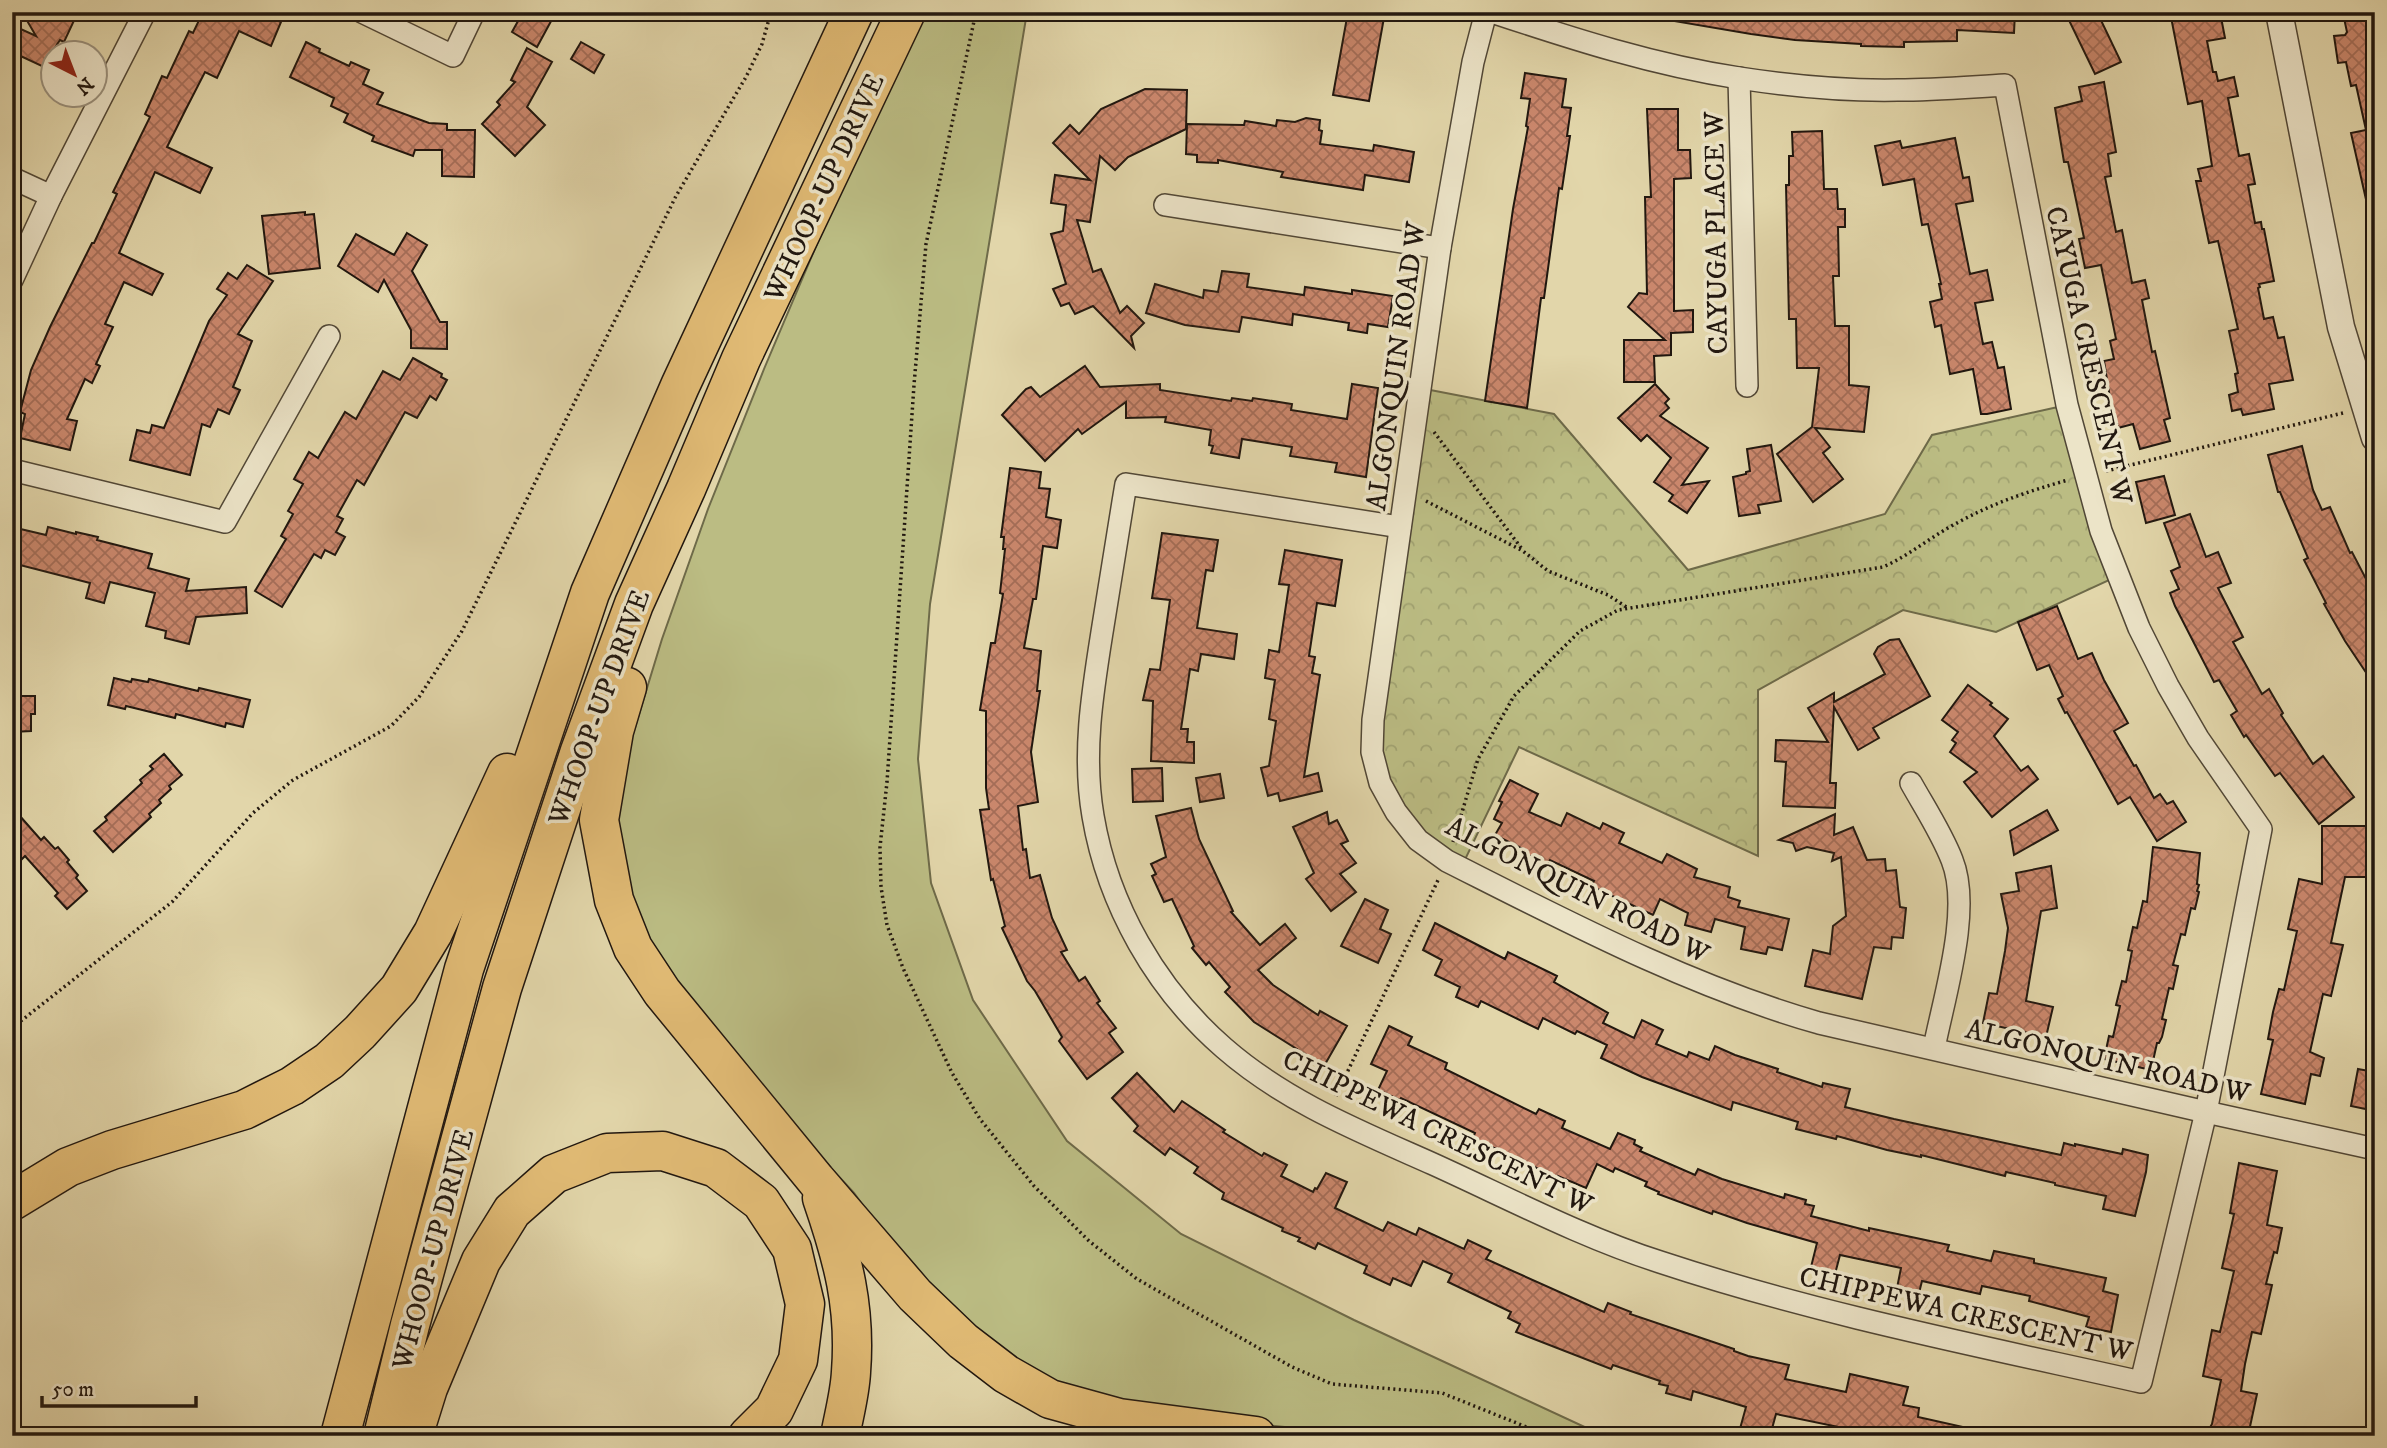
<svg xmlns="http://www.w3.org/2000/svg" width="2387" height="1448" viewBox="0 0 2387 1448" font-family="'IM FELL DW Pica',serif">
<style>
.grass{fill:#bbbc83;stroke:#6e6a49;stroke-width:2}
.park{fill:url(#park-crowns);stroke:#6e6a49;stroke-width:2}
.building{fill:url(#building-cross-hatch);stroke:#21170f;stroke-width:2}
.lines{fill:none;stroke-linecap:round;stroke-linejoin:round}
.minor-casing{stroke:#514736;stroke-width:24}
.tertiary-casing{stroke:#514736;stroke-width:29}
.motorway-casing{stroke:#21170f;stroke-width:41}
.path{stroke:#21170f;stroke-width:3.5;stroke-dasharray:2 3.5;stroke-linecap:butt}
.minor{stroke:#ece4c8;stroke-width:21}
.tertiary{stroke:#ece4c8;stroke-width:26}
.motorway{stroke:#e1bb75;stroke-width:38}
.labels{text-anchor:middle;stroke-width:7;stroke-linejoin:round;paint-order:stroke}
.street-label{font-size:28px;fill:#21170f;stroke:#ece4c8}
</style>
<defs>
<pattern id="park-crowns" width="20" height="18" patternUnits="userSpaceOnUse" patternTransform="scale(1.75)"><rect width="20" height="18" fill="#bbbc83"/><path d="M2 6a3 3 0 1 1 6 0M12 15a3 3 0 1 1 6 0" fill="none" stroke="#a0a170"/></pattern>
<pattern id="building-cross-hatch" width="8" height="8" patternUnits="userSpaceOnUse" patternTransform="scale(1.75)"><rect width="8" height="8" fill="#ca876c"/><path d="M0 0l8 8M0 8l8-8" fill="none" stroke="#a46d57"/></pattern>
</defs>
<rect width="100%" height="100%" fill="#e2d6aa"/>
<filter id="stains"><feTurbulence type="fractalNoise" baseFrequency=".00286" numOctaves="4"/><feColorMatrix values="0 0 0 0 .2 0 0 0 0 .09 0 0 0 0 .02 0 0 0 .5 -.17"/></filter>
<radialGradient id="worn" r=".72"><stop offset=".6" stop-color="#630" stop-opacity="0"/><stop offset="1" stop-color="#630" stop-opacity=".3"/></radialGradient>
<path class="grass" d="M926,12H1027L930,604L918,759L931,883L973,1000L1067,1141L1181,1234L1354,1320L1604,1436H1374L1204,1419L1081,1395L989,1344L892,1246L854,1193L783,1116L658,960L631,904L616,839L625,760L662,639L708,509L764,369L839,192Z"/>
<path class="park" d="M1420,388L1554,414L1688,570L1885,514L1932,435L2067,405L2118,576L1996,632L1903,610L1758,690V856L1519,747L1461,868L1396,812L1373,720Z"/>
<g class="building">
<path d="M22,12H78L64,42L60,40L52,52L46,68L12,52V25L36,36Z"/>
<path d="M203,12H259L281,22L271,46L239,31L217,78L205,72L186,109L167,147L212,168L200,193L155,172L119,253L163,274L152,295L124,282L105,324L113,327L96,364L100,366L92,383L85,379L67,419L77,421L70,450L20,438L25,414L20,412L31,370L50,327L92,243H94L117,194L113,192L150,117L145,114L162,76L167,78L189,31L193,33Z"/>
<path d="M523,12H556L537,47L512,32Z"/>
<path d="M1348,12H1385L1369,101L1333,95Z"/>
<path d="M1675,12H2015L2014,33L1957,30V41L1904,42V47L1861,46V44L1795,40L1751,34L1674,21Z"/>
<path d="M2065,12H2097L2121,62L2095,74Z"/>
<path d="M2170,12H2220L2225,38L2207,41L2213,72H2216L2218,81L2234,77L2238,96L2228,98L2239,156L2249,154L2255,184L2248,185L2255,223L2261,222L2262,229H2264L2274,281L2259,284L2260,287L2258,288L2264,319L2273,317L2278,338L2284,337L2293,380L2269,384L2274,409L2243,415L2241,409L2232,411L2229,395L2238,392L2235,374L2238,373L2229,331L2238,329L2218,241L2209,243L2196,181H2201L2198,169L2212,166L2202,101L2188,104Z"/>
<path d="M2375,12V203L2367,204L2351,133L2366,130L2356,85L2351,86L2346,62L2338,63L2334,36L2345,35L2347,32L2344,18Z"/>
<path d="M306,42L320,49L319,52L349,66L351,62L369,70L363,84L383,93L377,104L429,123L447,124V130H475L474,177L442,176V150H415L413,156L372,141L374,136L344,122L348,114L331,106L334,98L290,77Z"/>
<path d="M581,42L604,55L594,73L571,59Z"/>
<path d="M527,48L552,62L527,107L545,125L515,156L482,124L500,105L497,102L515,82L511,80Z"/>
<path d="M1525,73L1566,79L1562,107L1571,108L1567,136H1570L1562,189L1559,188L1544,298H1541L1527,408L1485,401L1513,209L1528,127L1526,126L1530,99L1521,98Z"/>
<path d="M2104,82L2116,152L2108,154L2111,176L2105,177L2116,232L2122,230L2132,283L2145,280L2149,298L2142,300L2152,352L2155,351L2170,418L2164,420L2170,441L2140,449L2133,424L2118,428L2110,398L2104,361L2114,359L2110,341L2116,339L2101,265L2085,268L2079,239L2084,238L2068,162H2064L2055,108L2082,101L2079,87Z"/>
<path d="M1145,89L1187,90L1186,129L1128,157L1115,170L1100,156L1090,222L1077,220L1093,272L1101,269L1120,313L1127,306L1144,323L1131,336L1134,348L1093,306L1075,314L1069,303L1061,306L1053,289L1066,284L1051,234L1063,231L1066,205L1051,203L1055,175L1090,180L1053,143L1070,125L1079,134L1101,109Z"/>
<path d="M1647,109H1678V150H1690L1691,178L1674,179V311L1693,310V332L1671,333V355L1654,356L1655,382H1624V340H1665L1628,307L1639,293L1647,294L1645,197H1651Z"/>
<path d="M1306,118L1320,120L1319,130L1322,131L1320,144L1373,151L1374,145L1414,152L1409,182L1365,175L1363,190L1281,177L1283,172L1218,160V163L1197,162V155L1186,154L1187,124L1244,125L1245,121L1276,126L1277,120L1295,122Z"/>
<path d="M1822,131L1824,189H1837L1838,209H1845V227H1838L1839,276H1833L1835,326H1849V385L1869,387L1864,432L1815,428L1830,447L1823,453L1843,479L1813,502L1777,454L1812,427L1819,368H1797L1796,319H1789L1786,185H1789V156H1793L1792,132Z"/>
<path d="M1955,138L1963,178L1969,177L1973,201L1956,204L1970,274L1987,270L1993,300L1975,303L1983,344L1992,342L1998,368L2004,367L2011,409L1987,414H1981L1973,369L1950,374L1941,325L1935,327L1930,302L1942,299L1939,284H1941L1928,224L1922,225L1914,179L1883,185L1875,146L1900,141L1902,148Z"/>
<path d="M305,212V215L314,214L320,268L269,274L262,216Z"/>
<path d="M407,233L427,245L412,271L440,322H447V349L411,348V330L384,280L378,292L338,266L356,234L394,255Z"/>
<path d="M247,265L273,281L238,334L252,341L233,387L240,390L229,414L218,409L210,427L202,424L190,475L130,460L137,430L150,433L152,425L164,428L209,321L227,295L217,289L228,273L237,279Z"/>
<path d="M1222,271L1249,274L1247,287L1304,295L1305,287L1352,294V290L1393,296L1388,327L1368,324L1367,333L1348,330L1349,323L1293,314L1292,325L1242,317L1239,332L1185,325L1146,313L1155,284L1203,298L1204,290L1218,292Z"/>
<path d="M413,358L442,374L441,377L447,380L436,400L430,396L417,418L405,412L364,485L357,480L337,516L343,519L336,532L345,537L335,555L325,550L321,558L314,554L282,607L255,591L286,539L281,536L293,514L288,511L303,484L294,479L309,452L318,458L345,412L356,419L383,371L400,380Z"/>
<path d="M1085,366L1100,387L1160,384V390L1231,401L1232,398L1252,401L1253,398L1292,404L1291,410L1347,419L1352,384L1378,388L1366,477L1335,472L1337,463L1290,456L1292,447L1242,439L1239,458L1211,453L1213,446L1209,445L1211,430L1165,422L1166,417L1126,418V402L1082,434L1078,429L1045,461L1002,415L1026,389L1031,387L1040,397Z"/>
<path d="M1655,384L1669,399L1665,403L1669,408L1660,416L1708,448L1682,485L1709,481L1687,513L1669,501L1673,495L1654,482L1671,458L1647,435L1641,441L1618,418Z"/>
<path d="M1771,445L1781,501L1758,505L1760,513L1739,516L1733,477L1746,474V472L1750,471L1747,449Z"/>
<path d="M2302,446L2313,490L2322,510L2330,507L2350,553L2352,552L2366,579L2375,574V686L2345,641L2324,604L2326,603L2304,560L2308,558L2280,492H2278L2268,455Z"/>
<path d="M1010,468L1041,472L1039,488L1050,489L1046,517L1061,520L1057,548L1043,546L1036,599H1033L1024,648L1041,651L1037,691H1040L1031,752L1038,802L1018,806L1023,850L1026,849L1030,878L1040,875L1052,918L1067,950L1061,952L1079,981L1085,977L1100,1001L1097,1003L1116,1028L1109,1033L1123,1052L1087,1079L1059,1041L1062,1037L1035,991L1027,981L1002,928L1005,926L993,879L991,880L980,810L989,809L986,788V711L980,710L991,643H995L1003,594L1000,593L1005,549H1003L1004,537H1001Z"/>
<path d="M2164,476L2175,515L2146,523L2136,482Z"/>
<path d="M2190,514L2206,557L2218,552L2231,583L2218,588L2243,637L2233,642L2262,694L2269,689L2283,713L2281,715L2313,764L2323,756L2354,797L2319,824L2280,773L2275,776L2246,735L2244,737L2231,715L2237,711L2219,680L2214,682L2175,606L2170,593L2179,589L2171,571L2180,567L2164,523Z"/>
<path d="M12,527L46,535L48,527L76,534V532L98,537L97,540L152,554L148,568L189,579L186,591L246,587L247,613L196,617L189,644L165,638L166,631L146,626L155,593L110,582L104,603L86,598L90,583L12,563Z"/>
<path d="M1162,533L1218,540L1213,571L1206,570L1197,628L1237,634L1234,659L1201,654L1198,671L1190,669L1181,729H1188L1187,742H1194V763L1151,761L1153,701L1143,700L1150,669L1160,670L1170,600L1152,598Z"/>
<path d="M1285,550L1342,560L1335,606L1317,603L1309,656L1315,657L1312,673L1320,675L1304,777L1318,773L1322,791L1280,801L1278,793L1268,796L1261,768L1269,766L1276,721L1269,719L1275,680L1265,678L1269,650L1279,652L1289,585L1279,584Z"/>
<path d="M2057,606L2078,659L2092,653L2104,680L2128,723L2114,731L2134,766L2136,765L2154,798L2160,794L2167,804L2173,801L2186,822L2157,841L2130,797L2118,804L2067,712L2065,713L2058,699L2063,696L2049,665L2037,670L2018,622Z"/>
<path d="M1899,639L1930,696L1873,728L1879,738L1858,750L1834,707L1830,783H1836L1835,808L1783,806L1786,762L1775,761L1776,740L1828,742L1808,708L1834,693V702L1885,674L1874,654L1878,647L1890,640Z"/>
<path d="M114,678L131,682L132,679L148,682L149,679L198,691L199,688L250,700L243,727L226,723L225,727L176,714L175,718L126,706L125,709L108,705Z"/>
<path d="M1968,685L1992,703L1990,705L2008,719L1994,736L2021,771L2028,766L2038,779L1992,817L1964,782L1977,772L1950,752L1956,743L1952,740L1958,732L1942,720Z"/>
<path d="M12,696H35V714H31V731L12,732Z"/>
<path d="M164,754L182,775L169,786L171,789L159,800L161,803L149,814L151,817L113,852L94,831L107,820L105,817L142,783L140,780L153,769L150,766Z"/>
<path d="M1162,768L1163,801L1133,802L1132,769Z"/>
<path d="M1220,774L1224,798L1200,802L1196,778Z"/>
<path d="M1510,780L1538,794L1529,812L1561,826L1567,813L1600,829L1603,823L1624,833L1619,843L1662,863L1667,854L1697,869L1694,877L1730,887L1728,897L1740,901L1738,907L1789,919L1782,950L1768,947L1766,954L1741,949L1745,927L1715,919L1711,932L1685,925L1688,913L1660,899L1653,915L1591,886L1594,881L1550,860L1548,865L1526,854L1527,851L1495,835L1502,823L1494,819L1502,802L1499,801Z"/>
<path d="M12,807L41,840L44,837L55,849L58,847L69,860L67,862L78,875L76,878L87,891L67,909L55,896L58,893L25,856L22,859L12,849Z"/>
<path d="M1191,808L1199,839L1233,911L1231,912L1260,945L1285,924L1296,938L1258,970L1273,985L1318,1015L1320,1011L1347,1026L1324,1066L1254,1022L1225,992L1230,987L1209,962L1206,965L1192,948L1194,946L1172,899L1164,902L1152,876L1156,874L1151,864L1166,857L1156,816Z"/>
<path d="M2047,810L2058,830L2014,855L2010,831Z"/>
<path d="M1327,812L1329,824L1337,820L1348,841L1341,844L1356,863L1340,874L1356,892L1331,911L1306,879L1314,873L1293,827Z"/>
<path d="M1835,814L1834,835L1853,827L1867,860L1885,859L1886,871L1896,870L1900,907L1906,908L1903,938L1892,937L1891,949L1874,947L1862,999L1805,986L1813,950L1830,954L1833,926L1846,916L1841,857L1832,861L1834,853L1807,847L1796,851L1793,843L1779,840Z"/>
<path d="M2322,826H2369L2370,877H2345L2331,943L2343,945L2331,996L2323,994L2310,1052L2324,1058L2320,1076L2311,1074L2305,1104L2261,1094L2273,1040L2268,1039L2273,1012L2279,989L2284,990L2297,931L2288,929L2299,879L2322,884Z"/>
<path d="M2153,847L2200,853L2197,884L2199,885L2197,891L2199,892L2195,909L2191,908L2185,935L2181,934L2173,965L2178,966L2173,989L2169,988L2162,1019L2166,1020L2162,1037L2159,1043H2157L2151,1070L2104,1059L2109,1036L2113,1037L2120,1006L2116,1005L2122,981L2126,982L2132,951L2128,950L2133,927L2137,928L2143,901L2147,902Z"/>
<path d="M2051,866L2057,908L2041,911L2026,1001L2053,1007L2046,1037L1983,1023L1989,993L1997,994L2005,951L2008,928L2001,894L2019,891L2016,873Z"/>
<path d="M1365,899L1388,910L1380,929L1391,934L1378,963L1341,946Z"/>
<path d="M1435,923L1505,959L1508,952L1557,976L1554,982L1608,1013L1603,1023L1634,1038L1642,1020L1663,1030L1656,1044L1687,1057L1689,1052L1709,1060L1715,1046L1735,1055L1778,1069L1777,1072L1822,1087L1823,1083L1850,1089L1845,1107L1894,1119L2061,1155L2064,1143L2075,1146V1144L2122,1154L2123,1149L2148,1155L2146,1172L2135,1216L2103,1209L2106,1196L2055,1185V1183L2006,1172L2005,1176L1921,1155V1157L1887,1150L1837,1136L1836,1139L1796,1129L1798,1122L1733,1102L1731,1110L1642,1077L1601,1058L1607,1045L1577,1031L1575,1034L1543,1018L1538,1029L1481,1001L1478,1007L1456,997L1460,987L1435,975L1442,960L1423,950Z"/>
<path d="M1389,1026L1412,1037L1408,1045L1447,1063L1445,1069L1536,1114L1539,1109L1565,1121L1562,1128L1610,1149L1618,1133L1635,1140L1634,1144L1642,1148L1640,1151L1695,1175L1698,1169L1722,1179L1784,1198L1785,1194L1806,1200L1805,1204L1814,1206L1811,1216L1869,1231V1228L1949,1245L1947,1251L1991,1261L1994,1251L2034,1259V1263L2106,1278L2103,1291L2118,1295L2111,1332L2086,1327L2089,1317L2029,1301L2030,1296L1982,1286L1980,1294L1922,1281L1919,1293L1897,1288L1901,1268L1840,1255L1835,1274L1811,1267L1817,1243L1747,1223L1713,1211L1712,1214L1658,1194L1659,1192L1645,1186L1647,1182L1615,1168L1613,1172L1597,1164L1586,1188L1558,1176V1178L1473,1138L1475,1133L1401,1098L1400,1100L1378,1090L1387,1071L1371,1064Z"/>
<path d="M2358,1069L2375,1072V1111L2351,1106Z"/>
<path d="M1137,1073L1174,1112L1182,1101L1225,1130L1223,1132L1262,1156L1264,1153L1287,1165L1281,1176L1313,1192L1315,1188L1317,1189L1326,1173L1347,1182L1335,1208L1383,1231L1388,1222L1416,1235L1419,1228L1464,1249L1468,1240L1491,1251L1486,1259L1604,1312L1608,1303L1631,1312L1630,1314L1734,1349V1351L1748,1356L1789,1365L1785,1379L1846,1392L1850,1374L1908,1387L1903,1405L1919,1408L1918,1417L1972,1429V1436H1882L1776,1414L1770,1436H1738L1746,1407L1693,1391L1691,1400L1666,1393L1668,1386L1659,1384L1660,1381L1613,1365L1611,1369L1516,1332L1520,1324L1508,1318L1511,1312L1448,1282L1452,1274L1423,1261L1411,1286L1393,1278L1390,1285L1364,1273L1367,1266L1318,1243L1315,1249L1298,1241L1300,1238L1282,1231L1283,1228L1222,1199L1224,1193L1194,1173L1198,1167L1170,1148L1165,1155L1134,1131L1138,1126L1112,1098Z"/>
<path d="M2239,1163L2277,1171L2267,1225L2282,1228L2277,1253L2274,1252L2266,1284L2272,1285L2261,1334L2252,1332L2245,1364L2241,1391L2257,1394L2248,1436H2205L2212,1424L2221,1380L2203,1376L2212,1330L2220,1332L2234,1271L2222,1268L2234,1214L2230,1213Z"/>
</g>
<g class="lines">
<defs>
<g id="minor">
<path d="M362,12L453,56L474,12"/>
<path d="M1486,12L1473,62L1440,248L1373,720L1372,752L1380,783L1396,812L1418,840L1447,861C1568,922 1689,986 1819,1023L2206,1112L2375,1149"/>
<path d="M1739,78L1747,386"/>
<path d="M12,178L51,196"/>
<path d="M1165,205L1440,248"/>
<path d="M12,280L51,196L145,12"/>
<path d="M12,470L225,522L329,336"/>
<path d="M1400,527L1126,484C1118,531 1111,578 1103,626C1093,689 1082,752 1093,816C1108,905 1156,989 1224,1048C1286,1102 1359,1131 1433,1164C1508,1198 1582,1237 1660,1262C1817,1314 1980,1346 2141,1382L2206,1112L2261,829L2198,738L2168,686L2139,628L2101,531L2067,405L2005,85C1969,87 1934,90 1898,90C1846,91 1791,86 1739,78C1654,65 1573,39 1492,12"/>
<path d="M1911,783C1925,808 1942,834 1952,860C1972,909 1944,997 1934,1048"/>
</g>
<path id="tertiary" d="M2279,12L2341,327L2375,438"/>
<g id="motorway">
<path d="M627,687L614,731L599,820L614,900L633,948L662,992L816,1180L915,1295L963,1341L1006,1374L1050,1399L1119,1418L1256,1436"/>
<path d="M822,1198C843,1259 856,1307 851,1372C850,1393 844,1415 840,1436"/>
<path d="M12,1201L68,1167L112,1150L244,1110L292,1086L329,1061L360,1032L399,989L433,933L507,773"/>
<path d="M340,1436L464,969L590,593L680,386L854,12"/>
<path d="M383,1436L410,1325L502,988L580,751L634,604L686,489L741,359L906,12"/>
<path d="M413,1436L428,1388L481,1261L512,1211L554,1174L607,1153L663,1151L716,1168L761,1202L792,1249L805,1304L798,1360L774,1410L748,1436"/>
</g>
</defs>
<use href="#minor" class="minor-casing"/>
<use href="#tertiary" class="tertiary-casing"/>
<use href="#motorway" class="motorway-casing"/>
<g class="path">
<path d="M976,12L926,244L914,385L887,782L880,847L881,887L887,925L903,968L952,1073L980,1119L1034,1186L1089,1241L1137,1279L1292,1367L1332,1384L1442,1393L1549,1436"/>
<path d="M1434,432L1522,549"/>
<path d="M2106,471L2343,413"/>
<path d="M1426,501L1523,551L1548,571L1608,595L1628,608"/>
<path d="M1453,842L1478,759L1514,696L1580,631L1618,610L1883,567C1910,555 1932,536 1957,523C1993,503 2029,491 2068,480"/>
<path d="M12,1028L172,902L253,813L293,780L391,726L419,697L462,631L676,196L746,77L762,44L771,12"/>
<path d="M1336,1096L1439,878"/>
</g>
<use href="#minor" class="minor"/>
<use href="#tertiary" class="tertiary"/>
<use href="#motorway" class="motorway"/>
</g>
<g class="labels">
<g class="street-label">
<text transform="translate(823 187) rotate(-65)" y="10">WHOOP-UP DRIVE</text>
<text transform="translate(1715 233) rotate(-91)" y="10">CAYUGA PLACE W</text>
<text transform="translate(2090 355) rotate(77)" y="10">CAYUGA CRESCENT W</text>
<text transform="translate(1395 366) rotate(-82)" y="10">ALGONQUIN ROAD W</text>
<text transform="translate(598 707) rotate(-70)" y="10">WHOOP-UP DRIVE</text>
<text transform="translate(1578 889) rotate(27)" y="10">ALGONQUIN ROAD W</text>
<text transform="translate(2108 1060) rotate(13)" y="10">ALGONQUIN ROAD W</text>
<text transform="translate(1438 1131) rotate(26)" y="10">CHIPPEWA CRESCENT W</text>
<text transform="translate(432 1249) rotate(-75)" y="10">WHOOP-UP DRIVE</text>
<text transform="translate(1966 1313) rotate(13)" y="10">CHIPPEWA CRESCENT W</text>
</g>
</g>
<rect width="2387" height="1448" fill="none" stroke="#e2d6aa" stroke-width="42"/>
<rect x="14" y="14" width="2359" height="1420" fill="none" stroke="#21170f" stroke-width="3.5"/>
<rect x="21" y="21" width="2345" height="1406" fill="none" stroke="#21170f" stroke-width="2"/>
<g transform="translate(74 74) rotate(138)"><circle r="33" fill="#ece4c8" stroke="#9b927e" stroke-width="2"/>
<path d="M0-5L12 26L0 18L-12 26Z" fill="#8f2418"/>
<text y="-10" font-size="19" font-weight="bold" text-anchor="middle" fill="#21170f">N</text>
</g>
<path d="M42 1396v10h154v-10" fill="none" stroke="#21170f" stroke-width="3.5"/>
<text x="52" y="1396" font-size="21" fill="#21170f" stroke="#ece4c8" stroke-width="5" paint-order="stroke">50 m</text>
<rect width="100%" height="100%" filter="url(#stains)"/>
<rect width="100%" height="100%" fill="url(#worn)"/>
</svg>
